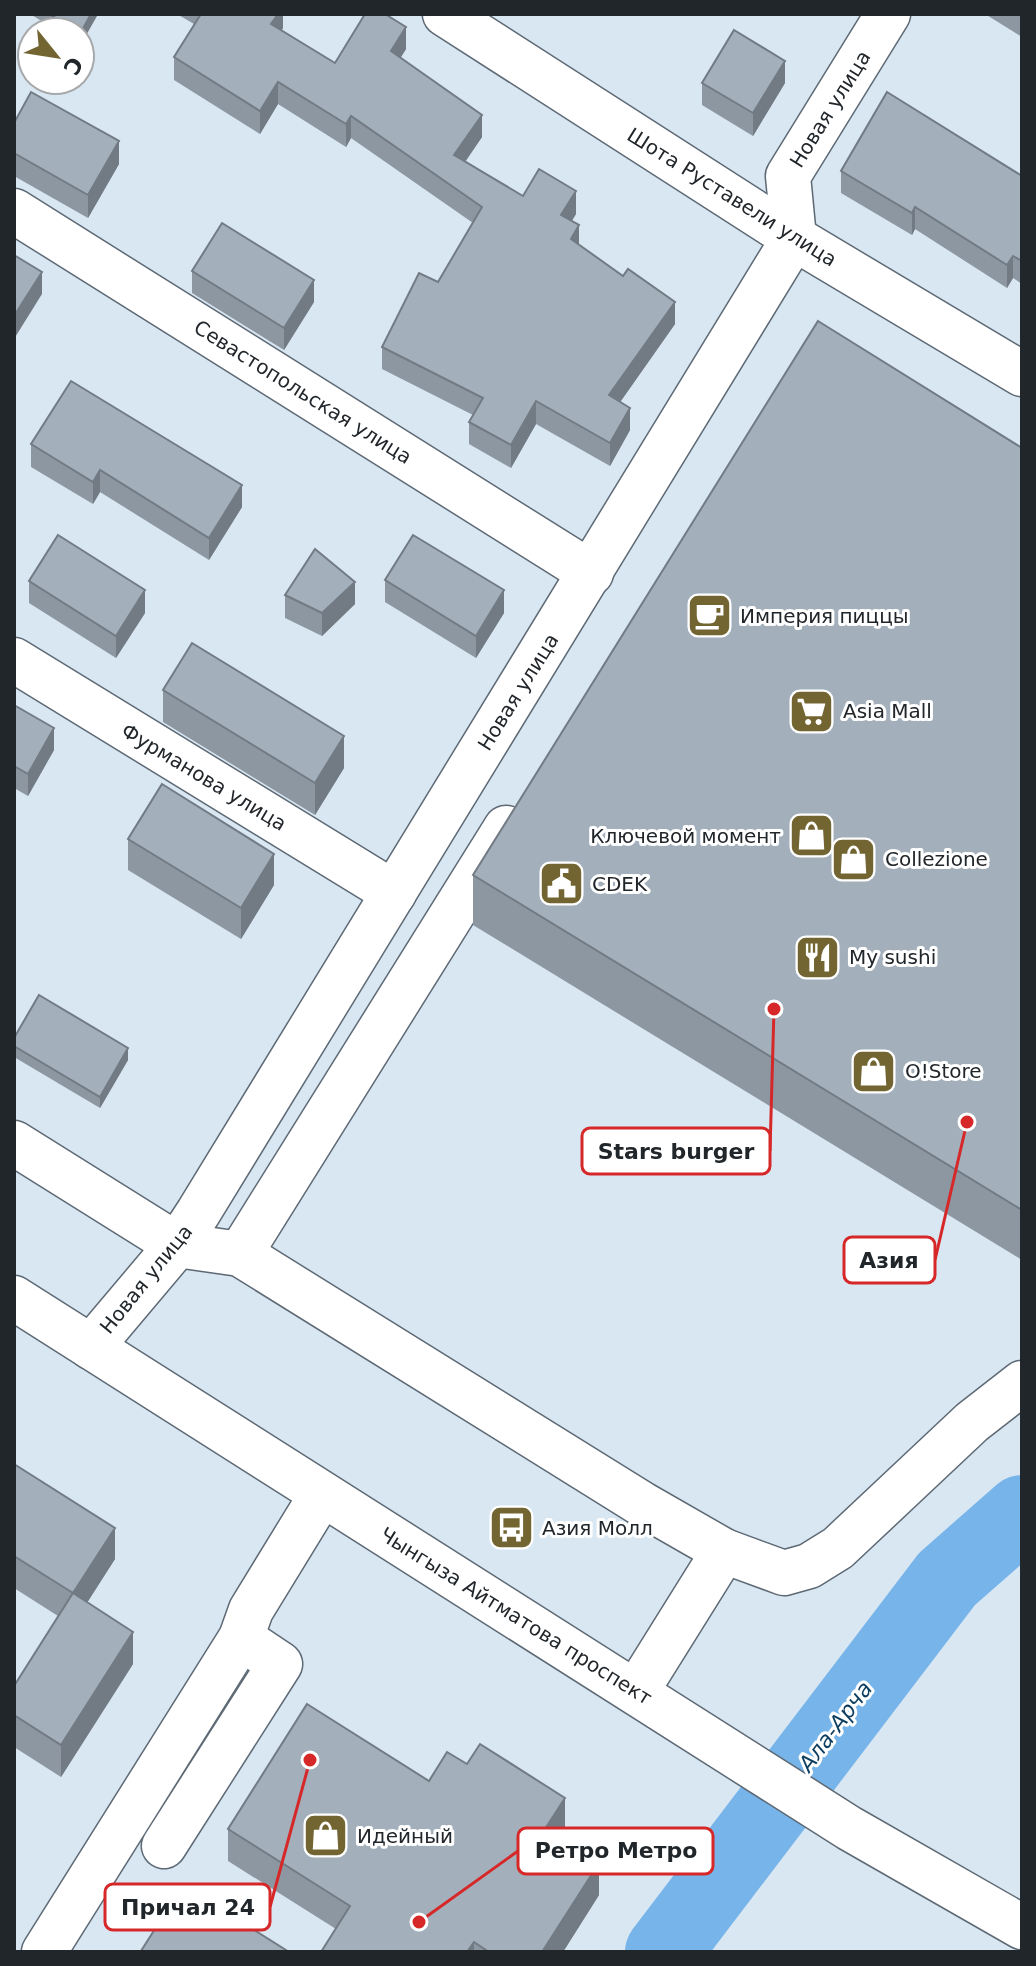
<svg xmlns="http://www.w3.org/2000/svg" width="1036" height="1966" viewBox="0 0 1036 1966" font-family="'DejaVu Sans',sans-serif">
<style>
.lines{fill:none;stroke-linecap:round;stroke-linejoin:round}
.river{stroke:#77b4e9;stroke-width:76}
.minor-casing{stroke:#5d6974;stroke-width:47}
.major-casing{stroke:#5d6974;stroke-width:47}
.minor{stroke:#fff;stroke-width:44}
.major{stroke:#fff;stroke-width:44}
.wall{fill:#8c97a2}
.shaded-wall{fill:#727b84}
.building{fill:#a3b0bc;stroke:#727b84;stroke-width:2}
.labels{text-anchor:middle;stroke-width:6;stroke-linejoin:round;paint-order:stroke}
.street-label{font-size:20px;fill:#21262b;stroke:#fff}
.poi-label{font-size:20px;fill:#21262b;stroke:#fff;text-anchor:start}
.water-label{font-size:22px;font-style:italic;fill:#0c3c5e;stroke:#fff}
.leader{fill:none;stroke:#d62828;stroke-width:3}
.callout-dot{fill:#d62828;stroke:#fff;stroke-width:3}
.callout{fill:#fff;stroke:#d62828;stroke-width:3}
.callout-label{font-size:22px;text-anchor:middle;font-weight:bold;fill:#21262b}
</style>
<rect width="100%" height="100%" fill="#d9e7f3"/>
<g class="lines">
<path class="river" d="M663,1952L947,1579L1022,1513"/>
<defs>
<g id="minor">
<path d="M445,14L794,238L1022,374"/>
<path d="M14,211L591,573"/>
<path d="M14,660L394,893"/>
<path d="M14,1143L177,1245L240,1254L642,1504L724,1551L784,1573L809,1566L838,1548L972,1422L1022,1383"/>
<path d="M240,1254L506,828"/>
<path d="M91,1347L177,1245L198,1213L794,238L788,176L888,14"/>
<path d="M636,1692L724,1551"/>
<path d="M164,1846L280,1664L241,1638"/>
<path d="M44,1952L241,1638L251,1610L322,1494"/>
</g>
<path id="major" d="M14,1298L849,1828L1022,1927"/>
</defs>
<use href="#minor" class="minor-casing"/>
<use href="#major" class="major-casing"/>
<use href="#minor" class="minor"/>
<use href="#major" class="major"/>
</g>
<g class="wall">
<path d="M30,14H98L81,44L80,32H60Z"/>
<path d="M177,14H283V28L282,30L335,63L406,49L401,57L482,137L466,161L523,196L576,214L572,221L579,245L675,324L620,402L630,430L610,466L536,424L511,468L469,444V422L473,415L382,369V347L438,282L473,223L351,138L346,147L278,104L260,134L174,80V57L194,24Z"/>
<path d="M985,14H1022V37Z"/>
<path d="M702,83H785L753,136L702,105Z"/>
<path d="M14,123L119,164L88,218L14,176Z"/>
<path d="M841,171L1022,176V284L1013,278L1007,288L915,229L912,235L841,193Z"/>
<path d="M192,271L314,302L284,350L192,293Z"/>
<path d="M31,444L242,507L209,560L100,492L93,504L31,467Z"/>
<path d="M1022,448V1260L473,925V875Z"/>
<path d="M385,580L504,613L476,658L385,602Z"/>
<path d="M29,581L145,613L116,658L29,603Z"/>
<path d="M285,595L355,604L322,636L285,618Z"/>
<path d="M163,690L344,768L315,815L163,722Z"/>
<path d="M14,705L54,750L28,796L14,788Z"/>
<path d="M128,839L274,885L241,939L128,870Z"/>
<path d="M14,1038L128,1060L100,1108L14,1057Z"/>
<path d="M14,1464L115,1559L87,1602L133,1664L61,1777L14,1747V1715L58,1616L14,1588Z"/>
<path d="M429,1781L565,1831L560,1838L599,1895L563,1952H321L336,1929L228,1861V1829Z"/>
</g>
<g class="shaded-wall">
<path d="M91,14H98L81,44V32Z"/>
<path d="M278,14H283V28L271,46V24Z"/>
<path d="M406,27V49L391,73V51Z"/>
<path d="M785,61V83L753,136V113Z"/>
<path d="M278,82V104L260,134V111Z"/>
<path d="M482,115V137L454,177V155Z"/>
<path d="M351,116V138L346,147V124Z"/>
<path d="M119,141V164L88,218V195Z"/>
<path d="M576,191V214L561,237V215Z"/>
<path d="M915,207V229L912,235V213Z"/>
<path d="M579,225V248L571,239Z"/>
<path d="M1013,256V278L1007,288V265Z"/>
<path d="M42,272V294L14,339V316Z"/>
<path d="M314,280V302L284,350V328Z"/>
<path d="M675,302V324L609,418V395Z"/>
<path d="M536,401V424L511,468V445Z"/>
<path d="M630,408V430L610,466V443Z"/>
<path d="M100,470V492L93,504V482Z"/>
<path d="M242,485V507L209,560V538Z"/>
<path d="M355,582V604L322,636V613Z"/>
<path d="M145,590V613L116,658V636Z"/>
<path d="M504,590V613L476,658V636Z"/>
<path d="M54,728V750L28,796V774Z"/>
<path d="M344,736V768L315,815V783Z"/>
<path d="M274,854V885L241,939V908Z"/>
<path d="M128,1048V1060L100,1108V1097Z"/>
<path d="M115,1528V1559L73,1625V1593Z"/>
<path d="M133,1632V1664L61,1777V1745Z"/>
<path d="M565,1798V1831L545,1861V1829Z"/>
<path d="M599,1863V1895L563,1952H542Z"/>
<path d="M474,1942V1952H467Z"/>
</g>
<g class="building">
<path d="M49,14H91L81,32Z"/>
<path d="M201,14H278L271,24L335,63L365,14H385L406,27L391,51L482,115L454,155L523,196L539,169L576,191L561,215L579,225L571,239L623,276L628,269L675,302L609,395L630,408L610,443L536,401L511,445L469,422L483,398L382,347L419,273L438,282L482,207L351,116L346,124L278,82L260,111L174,57Z"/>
<path d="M734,30L785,61L753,113L702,83Z"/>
<path d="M31,92L119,141L88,195L14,153V123Z"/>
<path d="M887,92L1022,176V261L1013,256L1007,265L915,207L912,213L841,171Z"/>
<path d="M222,223L314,280L284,328L192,271Z"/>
<path d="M14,255L42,272L14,316Z"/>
<path d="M818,321L1022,448V1210L473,875Z"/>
<path d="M71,381L242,485L209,538L100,470L93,482L31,444Z"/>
<path d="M58,535L145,590L116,636L29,581Z"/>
<path d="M413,535L504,590L476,636L385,580Z"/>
<path d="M315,549L355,582L322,613L285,595Z"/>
<path d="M192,643L344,736L315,783L163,690Z"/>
<path d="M14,705L54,728L28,774L14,766Z"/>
<path d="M162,784L274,854L241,908L128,839Z"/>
<path d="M39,995L128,1048L100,1097L14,1046V1038Z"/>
<path d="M14,1464L115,1528L73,1593L14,1556Z"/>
<path d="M73,1593L133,1632L61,1745L14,1715V1686Z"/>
<path d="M307,1704L429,1781L447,1752L467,1764L480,1744L565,1798L545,1829L599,1863L542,1952H489L474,1942L467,1952H321L350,1906L228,1829Z"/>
<path d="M183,1885L289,1952L141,1951Z"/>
</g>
<defs>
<symbol id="cafe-square" viewBox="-11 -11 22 22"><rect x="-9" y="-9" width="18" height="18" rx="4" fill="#726532" stroke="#fff"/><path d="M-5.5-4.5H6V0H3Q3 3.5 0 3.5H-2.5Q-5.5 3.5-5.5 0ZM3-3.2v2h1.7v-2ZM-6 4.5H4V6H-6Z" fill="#fff"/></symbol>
<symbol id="supermarket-square" viewBox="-11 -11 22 22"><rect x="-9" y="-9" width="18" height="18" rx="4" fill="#726532" stroke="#fff"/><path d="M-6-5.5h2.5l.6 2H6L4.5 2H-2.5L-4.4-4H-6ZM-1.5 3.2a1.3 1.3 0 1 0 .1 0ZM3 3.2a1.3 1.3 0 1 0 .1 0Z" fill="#fff"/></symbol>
<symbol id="shop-square" viewBox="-11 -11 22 22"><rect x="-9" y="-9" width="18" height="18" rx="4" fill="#726532" stroke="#fff"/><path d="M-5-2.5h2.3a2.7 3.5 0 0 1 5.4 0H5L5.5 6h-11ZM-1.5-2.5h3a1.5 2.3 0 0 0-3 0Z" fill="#fff"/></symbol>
<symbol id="civic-square" viewBox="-11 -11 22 22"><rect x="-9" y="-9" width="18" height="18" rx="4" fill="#726532" stroke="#fff"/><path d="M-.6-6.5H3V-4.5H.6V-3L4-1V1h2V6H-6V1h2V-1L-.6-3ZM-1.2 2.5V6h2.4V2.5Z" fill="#fff"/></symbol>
<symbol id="restaurant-square" viewBox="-11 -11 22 22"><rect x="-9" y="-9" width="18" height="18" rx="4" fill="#726532" stroke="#fff"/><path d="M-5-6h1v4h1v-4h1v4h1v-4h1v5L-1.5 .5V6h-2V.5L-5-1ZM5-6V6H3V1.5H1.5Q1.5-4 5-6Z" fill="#fff"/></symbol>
<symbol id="bus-square" viewBox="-11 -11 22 22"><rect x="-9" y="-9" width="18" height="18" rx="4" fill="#726532" stroke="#fff"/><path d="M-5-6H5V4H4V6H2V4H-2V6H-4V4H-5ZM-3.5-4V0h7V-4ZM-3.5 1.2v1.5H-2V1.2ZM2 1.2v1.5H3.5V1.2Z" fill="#fff"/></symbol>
</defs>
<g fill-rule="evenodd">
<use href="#cafe-square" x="684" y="590" width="51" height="51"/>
<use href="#supermarket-square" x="786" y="686" width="51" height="51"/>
<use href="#shop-square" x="786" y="810" width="51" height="51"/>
<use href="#shop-square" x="828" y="834" width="51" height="51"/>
<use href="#civic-square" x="536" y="858" width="51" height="51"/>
<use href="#restaurant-square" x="792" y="932" width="51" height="51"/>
<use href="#shop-square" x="848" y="1046" width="51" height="51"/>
<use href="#bus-square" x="486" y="1502" width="51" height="51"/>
<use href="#shop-square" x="300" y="1810" width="51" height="51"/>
</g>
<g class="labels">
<g class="street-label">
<text transform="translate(830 109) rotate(-58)" y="7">Новая улица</text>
<text transform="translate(732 197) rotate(32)" y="7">Шота Руставели улица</text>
<text transform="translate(303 392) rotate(32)" y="7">Севастопольская улица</text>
<text transform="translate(518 692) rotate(-58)" y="7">Новая улица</text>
<text transform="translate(204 777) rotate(31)" y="7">Фурманова улица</text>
<text transform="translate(146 1279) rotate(-51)" y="7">Новая улица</text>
<text transform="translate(516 1616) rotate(32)" y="7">Чынгыза Айтматова проспект</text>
</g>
<g class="poi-label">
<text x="740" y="623">Империя пиццы</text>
<text x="843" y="718">Asia Mall</text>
<text x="781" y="843" text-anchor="end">Ключевой момент</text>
<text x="885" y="866">Cоllezione</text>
<text x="592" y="891">CDEK</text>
<text x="849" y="964">My sushi</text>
<text x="905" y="1078">O!Store</text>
<text x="542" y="1535">Азия Молл</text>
<text x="357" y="1843">Идейный</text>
</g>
<g class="water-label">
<text transform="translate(835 1726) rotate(-53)" y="8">Ала-Арча</text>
</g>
</g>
<path class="leader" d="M774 1009L770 1151M967 1122L935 1260M419 1922L518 1851M310 1760L270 1907"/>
<g class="callout-dot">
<circle cx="774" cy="1009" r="8"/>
<circle cx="967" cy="1122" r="8"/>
<circle cx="419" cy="1922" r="8"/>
<circle cx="310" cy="1760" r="8"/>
</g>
<g class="callout">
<rect x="582" y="1128" width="188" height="46" rx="8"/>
<rect x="844" y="1237" width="91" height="46" rx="8"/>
<rect x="518" y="1828" width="195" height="46" rx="8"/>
<rect x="105" y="1884" width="165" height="46" rx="8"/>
</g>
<g class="callout-label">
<text x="676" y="1159">Stars burger</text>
<text x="889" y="1268">Азия</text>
<text x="616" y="1858">Ретро Метро</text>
<text x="188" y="1915">Причал 24</text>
</g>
<rect width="1036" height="1966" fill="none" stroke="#21262b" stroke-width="32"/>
<g transform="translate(56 56) rotate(120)"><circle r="38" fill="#ffffff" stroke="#a6a8aa" stroke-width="2"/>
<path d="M0-6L14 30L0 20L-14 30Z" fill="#726532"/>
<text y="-12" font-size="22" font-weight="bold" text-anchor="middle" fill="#21262b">С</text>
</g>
</svg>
